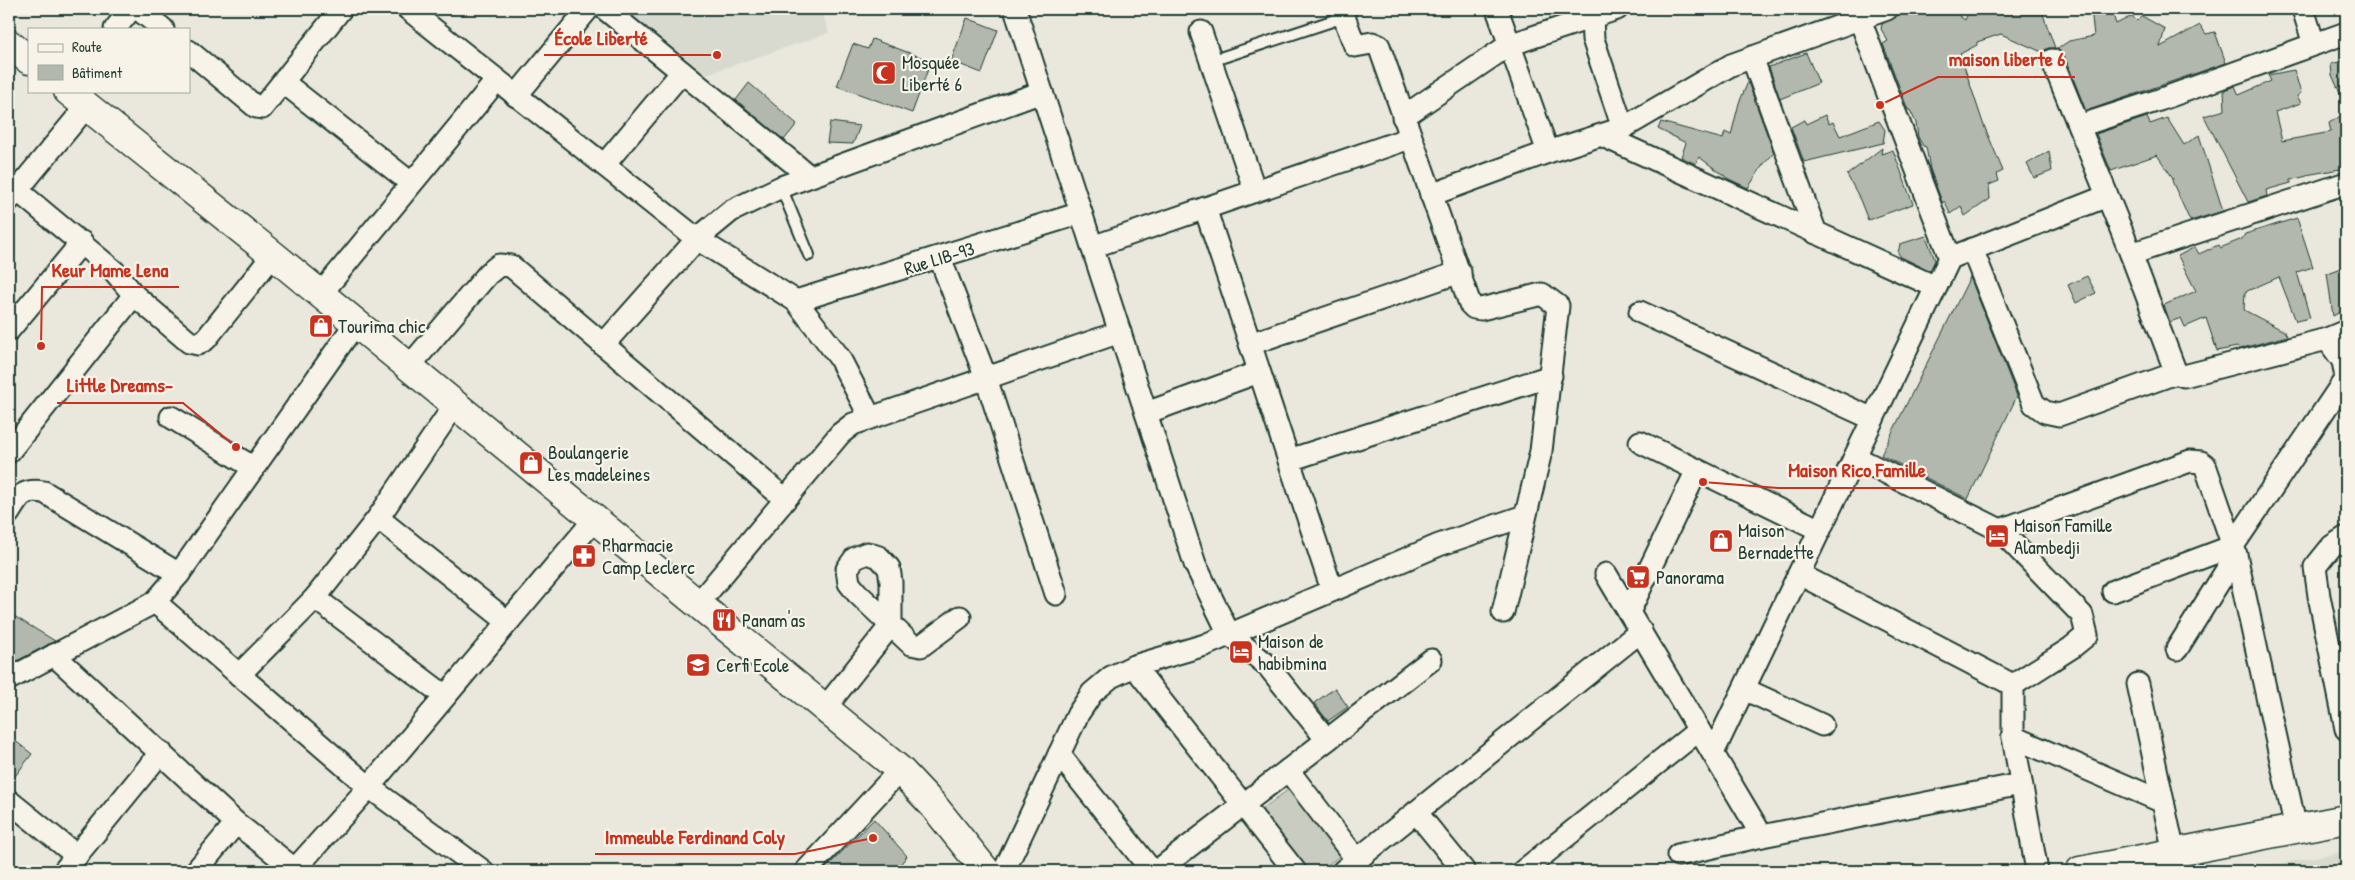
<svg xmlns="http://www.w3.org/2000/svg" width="2355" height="880" viewBox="0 0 2355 880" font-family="'Patrick Hand',sans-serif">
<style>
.built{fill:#d9dacf}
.green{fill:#c8ccc1;stroke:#74847a}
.building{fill:#b2b8ae;stroke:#1f3d34}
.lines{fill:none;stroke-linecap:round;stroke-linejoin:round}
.lane-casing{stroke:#1f3d34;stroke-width:14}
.street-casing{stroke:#1f3d34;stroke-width:25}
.secondary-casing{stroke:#1f3d34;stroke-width:31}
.lane{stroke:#f7f3e8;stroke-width:10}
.street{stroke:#f7f3e8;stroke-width:21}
.secondary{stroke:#f7f3e8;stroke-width:28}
.labels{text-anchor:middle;stroke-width:4.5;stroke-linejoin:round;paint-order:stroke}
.poi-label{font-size:19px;fill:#1f3d34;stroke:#f7f3e8;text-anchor:start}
.street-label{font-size:19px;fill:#1f3d34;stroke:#f7f3e8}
.leader{fill:none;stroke:#c8321e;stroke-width:2}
.callout-dot{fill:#c8321e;stroke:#f7f3e8;stroke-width:2}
.callout-label{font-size:20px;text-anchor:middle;font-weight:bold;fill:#c8321e;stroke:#f7f3e8;stroke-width:4.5;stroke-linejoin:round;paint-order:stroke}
</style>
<rect width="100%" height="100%" fill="#eae8dd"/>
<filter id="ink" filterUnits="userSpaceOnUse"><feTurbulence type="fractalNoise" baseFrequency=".02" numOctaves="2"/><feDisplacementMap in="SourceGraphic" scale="10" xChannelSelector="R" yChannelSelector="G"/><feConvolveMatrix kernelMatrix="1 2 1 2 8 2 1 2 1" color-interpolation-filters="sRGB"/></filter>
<g filter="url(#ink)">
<g class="built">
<path d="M614,9H821L829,33L698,77Z"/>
<path d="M2346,851V871H2241Z"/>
</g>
<path class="green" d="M1289,789L1340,856L1319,871H1308L1261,810Z"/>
<g class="building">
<path d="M1917,9L1952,11L1965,20L1970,9H2041L2055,48H2048L2042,52L2001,34L1977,42V45L1960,54L1983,123L2003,171L1997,174L1999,181L1989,185L1990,199L1965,216L1961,206L1950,214L1945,202H1942L1930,169L1926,147L1923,146L1918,137L1916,123L1910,110H1908L1883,44L1888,41L1881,29L1882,24L1897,15Z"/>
<path d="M2091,9H2111L2116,24L2132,16L2137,21L2142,16L2165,29L2160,47L2200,25L2206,34L2215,32L2226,63L2086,111L2064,55L2057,49L2069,41L2094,36Z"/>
<path d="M967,18L998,30L982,73L951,61Z"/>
<path d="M872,39L931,61L912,113L837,86L853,44L868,49Z"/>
<path d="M1806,53L1819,83L1780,99L1769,67Z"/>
<path d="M2346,60V107L2332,75L2331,64Z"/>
<path d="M2294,70L2301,93L2297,96L2301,103L2275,112L2282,141L2331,132L2329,123L2346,113V168L2306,175L2307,176L2291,180V183L2266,190L2267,196L2248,202L2204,116L2225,110L2224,90L2235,86L2239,95L2271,81L2268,75Z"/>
<path d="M1748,82L1774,153L1763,165L1748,188L1729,179L1699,157L1696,164L1681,157L1686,143L1658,129L1661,122L1723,139L1725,132L1731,135L1739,103Z"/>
<path d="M749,83L797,124L784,140L736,100Z"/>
<path d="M1825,115L1829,124L1833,122L1840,136L1879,121L1885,130L1883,143L1804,162L1791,127L1804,120L1806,124Z"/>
<path d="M2147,117L2150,124L2167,118L2184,145L2199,135L2223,211L2190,221L2172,181L2173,178L2157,155L2111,171L2096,134Z"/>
<path d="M830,122L860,126L853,144L827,143Z"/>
<path d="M1882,148L1881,154L1893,150L1913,204L1868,220L1858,195L1847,175Z"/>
<path d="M2049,151L2052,171L2034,178L2027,164Z"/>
<path d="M2297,218L2313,267L2297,272L2310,318L2296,321L2279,277L2245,292L2244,310L2284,331L2287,336L2239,349L2237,347L2217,351L2206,318L2185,327L2181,318L2170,322L2164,305L2196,291L2178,256L2195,247L2199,254L2218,245L2220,248L2242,239L2245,234Z"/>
<path d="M1926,236L1935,260L1930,271L1901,257L1898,253L1900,244Z"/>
<path d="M2346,266V309L2333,316L2327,273Z"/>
<path d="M2087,276L2096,293L2076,303L2068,285Z"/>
<path d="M1970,277L2017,396L1968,499L1881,455Z"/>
<path d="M9,613L55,641L9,665Z"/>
<path d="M1335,688L1348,707L1328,721L1314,703Z"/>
<path d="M9,736L32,754L9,784Z"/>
<path d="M874,819L907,856L895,871H823Z"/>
</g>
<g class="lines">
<defs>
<g id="lane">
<path d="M1211,61L1344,17"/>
<path d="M781,187L809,255"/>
</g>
<g id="street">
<path d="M138,9L163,29"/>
<path d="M408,9L697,239L796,301L839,357L870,417"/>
<path d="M605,9L809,176"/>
<path d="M1015,9L1195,564L1229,634L1267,665L1327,740"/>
<path d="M1341,9L1355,46L1372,43L1379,46L1470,304L1474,308L1481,309L1542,294L1558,306L1541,451L1503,612"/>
<path d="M1497,9L1548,152"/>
<path d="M1589,9L1592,17L1593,39L1623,128"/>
<path d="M2303,9L2314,44"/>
<path d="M1859,17L1950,258"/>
<path d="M115,29L131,9"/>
<path d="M1201,32L1255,191"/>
<path d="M189,51L256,107L262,108L341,9"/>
<path d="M1752,57L1816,233"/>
<path d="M2052,60L2131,254L2176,373"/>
<path d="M283,82L411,183"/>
<path d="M516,96L588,9"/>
<path d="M1403,117L1509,45L1617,9"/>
<path d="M2079,126L2159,100L2346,33"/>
<path d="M1603,136L1936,287"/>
<path d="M604,165L682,72"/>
<path d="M17,190L114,271L134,295"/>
<path d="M1431,195L1548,152L1623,128L1731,65L1887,9"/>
<path d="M9,200L86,107"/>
<path d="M1205,208L1332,590"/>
<path d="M1092,247L1410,138"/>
<path d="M1972,249L2034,404L2045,412L2059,415L2176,373L2184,376L2327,339L2343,361L2346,378L2233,546L2113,591"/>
<path d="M2131,254L2346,183"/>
<path d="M940,258L986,378L1056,594"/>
<path d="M320,295L496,81"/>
<path d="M796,301L1081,213"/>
<path d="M1640,312L1873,419"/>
<path d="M9,330L82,242"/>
<path d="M2327,339L2346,331"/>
<path d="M1250,344L1460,272"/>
<path d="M603,345L697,239L731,211L781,187L1042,92"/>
<path d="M408,368L488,274L499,265L511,266L785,499"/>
<path d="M1146,413L1259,372"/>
<path d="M171,417L254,468"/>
<path d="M1640,442L1820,530"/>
<path d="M9,452L134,295L189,342L198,344L206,339L273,255"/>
<path d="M1855,457L2000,530L2190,461L2201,462L2205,465L2236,555L2296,829"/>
<path d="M1289,460L1551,376"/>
<path d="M9,513C20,495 23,489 44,492L179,574"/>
<path d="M378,518L508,622"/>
<path d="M2000,530L2082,615L2087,635L2071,648L2013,685"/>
<path d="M2346,537L2332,546L2315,567L2319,596L2346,729"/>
<path d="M1606,574L1762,836"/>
<path d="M1799,574L2013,685"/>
<path d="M315,598L445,696"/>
<path d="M155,602L369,787L483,871"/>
<path d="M697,605L840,434L853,424L1120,332"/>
<path d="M1629,612L1697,470"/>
<path d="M2177,649L2236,555"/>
<path d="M54,655L236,823L297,871"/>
<path d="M1134,666L1295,871"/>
<path d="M239,675L315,598L378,518L454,406"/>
<path d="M9,679L155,602L179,574L355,324"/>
<path d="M2138,684L2174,853"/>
<path d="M2013,685V737L2037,871"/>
<path d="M1744,689L1822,725"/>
<path d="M825,708L891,625V582L889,568L879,557L867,553L855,558L847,569L849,583L857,593L911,644L921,646L960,617"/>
<path d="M2013,737L2163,802"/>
<path d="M1713,753L1950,258L2107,196"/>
<path d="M1059,754L1152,871"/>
<path d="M1288,770L1357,860"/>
<path d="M9,801L77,856"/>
<path d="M1416,812L1464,871"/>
<path d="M1678,855L1762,836L2021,784"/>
<path d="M295,869L369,787L594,520"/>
<path d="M64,871L161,752"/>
<path d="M196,871L236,823"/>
<path d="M806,871L900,770"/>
<path d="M1004,871L1078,714L1092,693L1111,677L1134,666L1205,645L1439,545L1524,516"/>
<path d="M1157,871L1431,660"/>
<path d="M1343,871L1641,631"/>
<path d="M1523,871L1699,730"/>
</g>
<g id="secondary">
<path d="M9,44L29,60"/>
<path d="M68,91L273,255L900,770L933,805L986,871"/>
<path d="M2080,871L2346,819"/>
</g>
</defs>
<use href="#lane" class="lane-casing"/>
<use href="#street" class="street-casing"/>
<use href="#secondary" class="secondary-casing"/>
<use href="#lane" class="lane"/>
<use href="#street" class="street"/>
<use href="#secondary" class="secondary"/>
</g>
</g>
<defs>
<symbol id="mosque-square" viewBox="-11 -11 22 22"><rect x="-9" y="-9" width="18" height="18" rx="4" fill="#c8321e" stroke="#f7f3e8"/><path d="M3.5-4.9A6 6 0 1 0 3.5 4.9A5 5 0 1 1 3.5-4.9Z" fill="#fff"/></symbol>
<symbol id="shop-square" viewBox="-11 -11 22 22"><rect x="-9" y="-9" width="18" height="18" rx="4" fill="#c8321e" stroke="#f7f3e8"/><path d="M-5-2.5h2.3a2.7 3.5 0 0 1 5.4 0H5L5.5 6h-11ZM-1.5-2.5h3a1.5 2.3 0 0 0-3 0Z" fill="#fff"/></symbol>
<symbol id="hotel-square" viewBox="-11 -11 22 22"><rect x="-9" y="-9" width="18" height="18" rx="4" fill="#c8321e" stroke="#f7f3e8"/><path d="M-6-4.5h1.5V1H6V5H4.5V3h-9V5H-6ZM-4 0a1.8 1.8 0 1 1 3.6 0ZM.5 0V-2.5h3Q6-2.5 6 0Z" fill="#fff"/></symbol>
<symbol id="pharmacy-square" viewBox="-11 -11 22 22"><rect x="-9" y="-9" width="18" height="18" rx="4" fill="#c8321e" stroke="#f7f3e8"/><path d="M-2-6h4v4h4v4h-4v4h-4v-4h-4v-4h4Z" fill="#fff"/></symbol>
<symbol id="supermarket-square" viewBox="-11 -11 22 22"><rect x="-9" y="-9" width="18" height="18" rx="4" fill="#c8321e" stroke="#f7f3e8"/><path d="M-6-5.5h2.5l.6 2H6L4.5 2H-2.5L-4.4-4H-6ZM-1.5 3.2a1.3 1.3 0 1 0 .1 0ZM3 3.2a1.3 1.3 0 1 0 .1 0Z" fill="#fff"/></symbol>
<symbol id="restaurant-square" viewBox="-11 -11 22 22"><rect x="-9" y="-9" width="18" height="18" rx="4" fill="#c8321e" stroke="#f7f3e8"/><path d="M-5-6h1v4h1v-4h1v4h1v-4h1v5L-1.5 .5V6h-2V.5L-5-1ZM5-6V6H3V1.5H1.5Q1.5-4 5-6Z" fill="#fff"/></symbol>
<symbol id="school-square" viewBox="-11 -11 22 22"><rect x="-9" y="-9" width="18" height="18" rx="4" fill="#c8321e" stroke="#f7f3e8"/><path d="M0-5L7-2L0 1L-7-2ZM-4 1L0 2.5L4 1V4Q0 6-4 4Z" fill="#fff"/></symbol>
</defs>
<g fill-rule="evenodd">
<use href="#mosque-square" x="870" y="59" width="28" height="28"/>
<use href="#shop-square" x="307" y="312" width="28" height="28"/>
<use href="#shop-square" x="517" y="449" width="28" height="28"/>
<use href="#hotel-square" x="1983" y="522" width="28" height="28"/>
<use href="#shop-square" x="1707" y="527" width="28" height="28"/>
<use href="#pharmacy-square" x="570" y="542" width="28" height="28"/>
<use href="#supermarket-square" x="1624" y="563" width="28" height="28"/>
<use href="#restaurant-square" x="710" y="606" width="28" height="28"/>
<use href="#hotel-square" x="1227" y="638" width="28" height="28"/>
<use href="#school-square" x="684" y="651" width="28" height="28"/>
</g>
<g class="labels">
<g class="poi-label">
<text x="902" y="69">Mosquée<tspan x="902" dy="22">Liberté 6</tspan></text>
<text x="338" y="333">Tourima chic</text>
<text x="548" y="459">Boulangerie<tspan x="548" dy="22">Les madeleines</tspan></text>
<text x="2014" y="532">Maison Famille<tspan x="2014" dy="22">Alambedji</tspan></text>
<text x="1738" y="537">Maison<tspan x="1738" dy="22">Bernadette</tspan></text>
<text x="602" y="552">Pharmacie<tspan x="602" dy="22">Camp Leclerc</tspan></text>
<text x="1656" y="584">Panorama</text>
<text x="742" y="627">Panam'as</text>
<text x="1258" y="648">Maison de<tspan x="1258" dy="22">habibmina</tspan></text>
<text x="716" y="672">Cerfi Ecole</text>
</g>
<g class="street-label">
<text transform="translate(939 258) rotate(-17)" y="7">Rue LIB-93</text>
</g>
</g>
<path class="leader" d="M717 55L658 55H544M1880 105L1938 77H2075M41 346L42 287H179M236 447L183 403H57M1703 482L1778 488H1936M873 838L795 854H595"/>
<g class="callout-dot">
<circle cx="717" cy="55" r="5"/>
<circle cx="1880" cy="105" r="5"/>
<circle cx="41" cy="346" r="5"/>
<circle cx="236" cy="447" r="5"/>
<circle cx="1703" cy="482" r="5"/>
<circle cx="873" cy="838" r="5"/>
</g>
<g class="callout-label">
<text x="601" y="45">École Liberté</text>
<text x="2007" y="66">maison liberte 6</text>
<text x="110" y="277">Keur Mame Lena</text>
<text x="120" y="392">Little Dreams-</text>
<text x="1857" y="477">Maison Rico Famille</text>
<text x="695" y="844">Immeuble Ferdinand Coly</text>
</g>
<rect width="2355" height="880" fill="none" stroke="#f7f3e8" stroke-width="30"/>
<rect x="15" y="15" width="2325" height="850" fill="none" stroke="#1f3d34" stroke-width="2" filter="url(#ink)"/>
<rect x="28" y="28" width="162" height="65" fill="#f7f3e8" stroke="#a1aaa0"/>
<rect x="38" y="44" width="25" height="8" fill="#f7f3e8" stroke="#a1aaa0"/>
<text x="72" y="52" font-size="15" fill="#1f3d34">Route</text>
<rect x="38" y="65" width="25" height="15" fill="#b2b8ae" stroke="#a1aaa0"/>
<text x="72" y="78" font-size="15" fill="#1f3d34">Bâtiment</text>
</svg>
